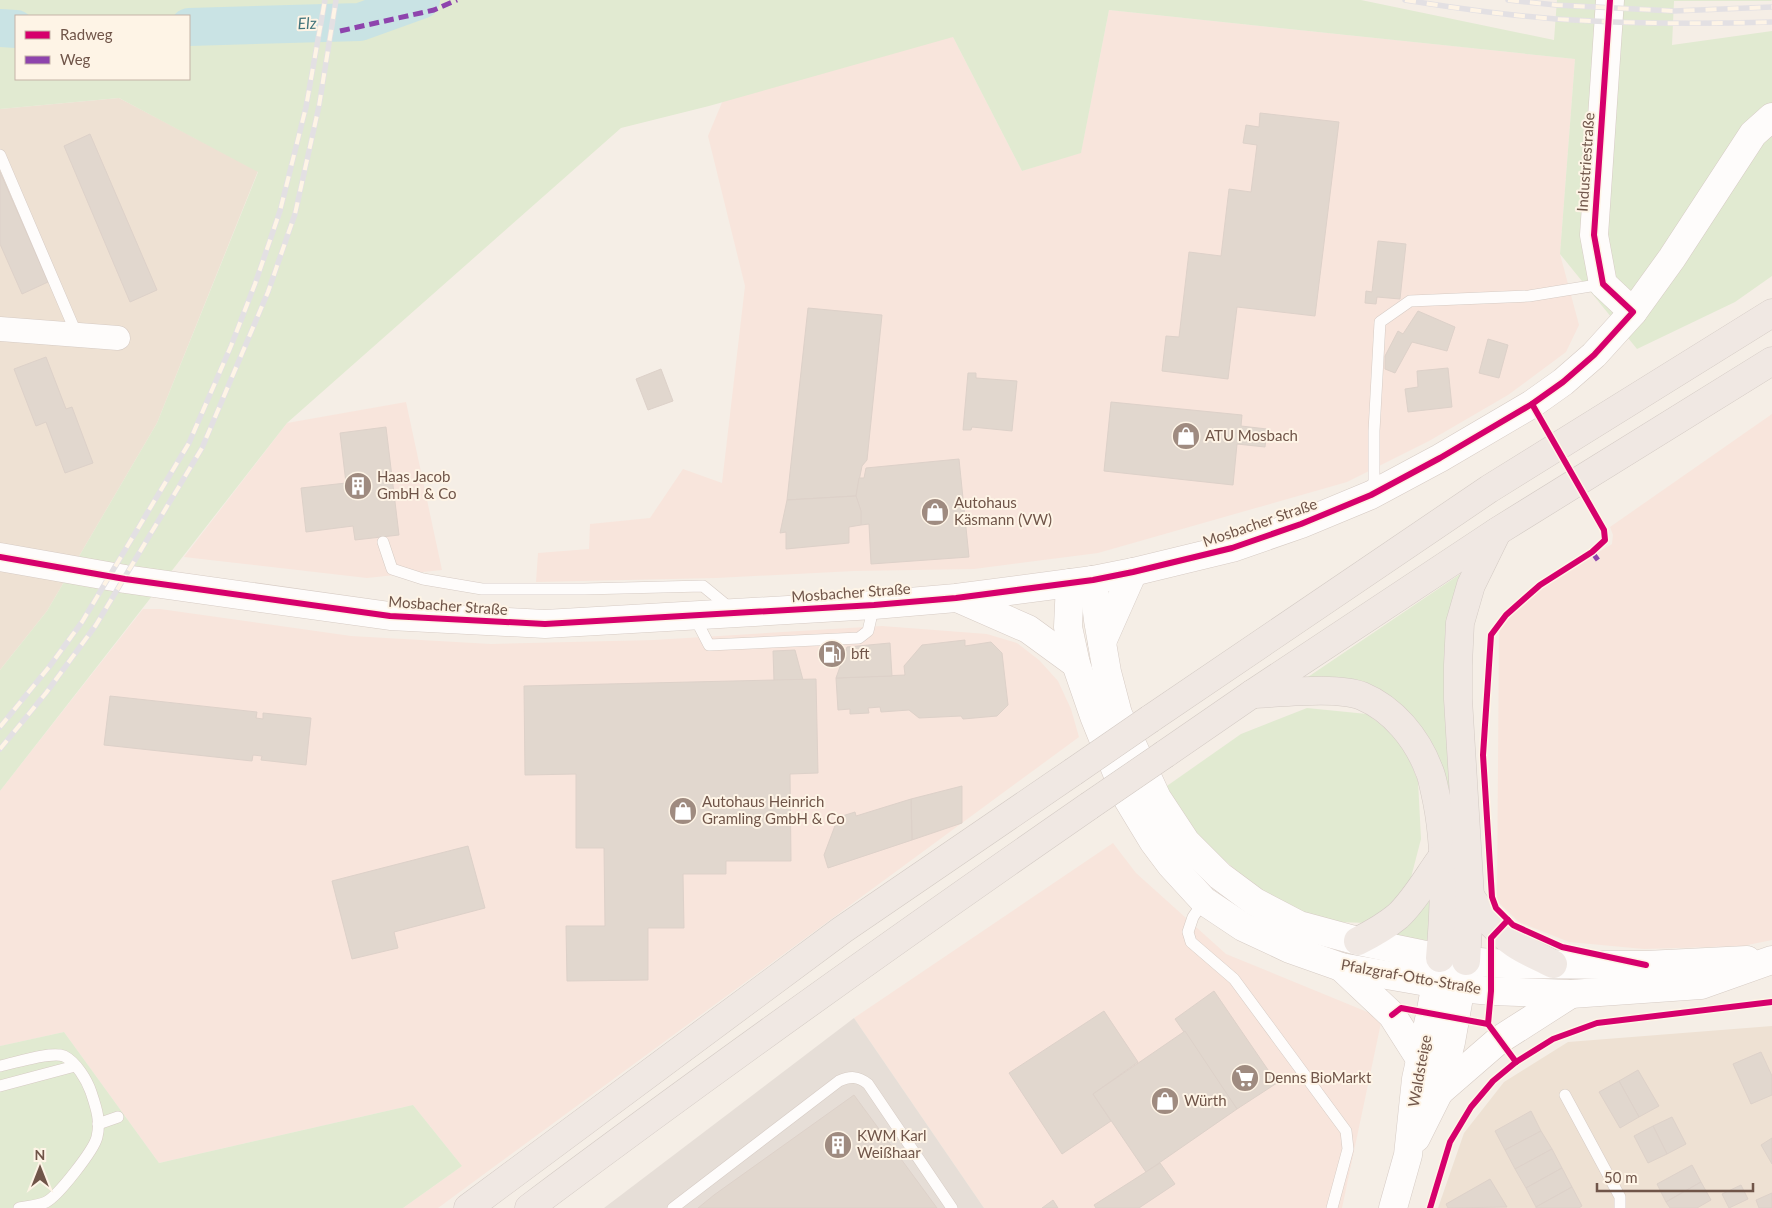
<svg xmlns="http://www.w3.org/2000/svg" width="1772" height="1208" viewBox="0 0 1772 1208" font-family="Lato,sans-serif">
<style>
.residential{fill:#eee1d3}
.commercial{fill:#f8e5dc}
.industrial{fill:#e6ded7}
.green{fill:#e1ead1;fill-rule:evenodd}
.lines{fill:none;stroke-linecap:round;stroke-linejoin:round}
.river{stroke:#c9e3e4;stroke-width:38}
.building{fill:#e1d7ce;stroke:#ddd1c9}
.service-casing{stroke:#d6cbc4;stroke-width:12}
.minor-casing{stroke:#d6cbc4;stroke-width:25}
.tertiary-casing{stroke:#d6cbc4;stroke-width:29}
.trunk-casing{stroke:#d3cac4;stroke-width:29}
.service{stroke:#fefcfb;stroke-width:11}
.minor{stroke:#fefcfb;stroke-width:24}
.tertiary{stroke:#fefcfb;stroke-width:28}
.trunk{stroke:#f0e8e3;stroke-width:28}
.rail-casing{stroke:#e3e0e3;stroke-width:5.5}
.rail{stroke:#fef4e6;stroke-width:4;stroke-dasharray:11;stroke-linecap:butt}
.trunk-bridge-casing{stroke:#d3cac4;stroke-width:29;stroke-linecap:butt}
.trunk-bridge{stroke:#f0e8e3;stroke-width:28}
.quiet{stroke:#8e44ad;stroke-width:5;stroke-dasharray:10 5;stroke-linecap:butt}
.cycleway-casing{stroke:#fef4e6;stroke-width:9}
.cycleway{stroke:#d6006c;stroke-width:6}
.labels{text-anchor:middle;stroke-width:4;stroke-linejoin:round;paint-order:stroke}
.street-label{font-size:15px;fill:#705549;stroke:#fef4e6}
.poi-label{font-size:15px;fill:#705549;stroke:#fef4e6;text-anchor:start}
.water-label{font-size:16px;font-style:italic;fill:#41747c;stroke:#fef4e6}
</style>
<rect width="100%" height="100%" fill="#f5eee6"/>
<g class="residential">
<path d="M119,98L258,171L157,423L47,611L0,670V109Z"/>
<path d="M1772,1026V1208H1438L1464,1133L1504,1082L1568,1042Z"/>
</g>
<g class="commercial">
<path d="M1109,10L1575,59L1560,254L1579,325L1566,352L1508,395L1429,441L1347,482L1098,553L974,569L854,571L716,578L536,582L538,553L589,549L590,524L650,518L683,469L722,483L745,286L708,136L736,69L953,37L1022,171L1081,152Z"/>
<path d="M406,402L442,570L367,578L184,557L287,423Z"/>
<path d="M1772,414V940L1743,946L1644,949L1569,942L1519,922L1497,901L1499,628L1540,587L1612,544L1613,535L1610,527Z"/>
<path d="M143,609H160L351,636L491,644L654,640L882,626L987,634L1017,643L1039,660L1058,681L1071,709L1079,737L438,1208H403L462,1166L413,1105L159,1163L64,1032L0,1046V791Z"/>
<path d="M1113,843L1136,873L1226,954L1382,1018L1342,1208H984L854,1018Z"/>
</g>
<path class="industrial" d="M854,1018L984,1208H604Z"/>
<g class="green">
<path d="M0,0H1361L1554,40L1557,0H1772L1771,1H1674L1672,45L1772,31V276L1735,302L1637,349L1560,254L1575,59L1109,10L1081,153L1022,171L953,37L709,106L621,128L287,423L0,791V670L47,611L157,423L258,172L119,98L0,109ZM16,16H189V79H16Z"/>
<path d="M1472,566L1460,858L1433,749L1305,679Z"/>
<path d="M1307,708L1367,714L1401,740L1418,781L1421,839L1407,893L1368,923L1337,922L1298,911L1251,883L1187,828L1164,788L1241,734Z"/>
<path d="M1431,890L1430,941L1391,935Z"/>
<path d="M64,1032L159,1163L413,1105L462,1166L403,1208H0V1046Z"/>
</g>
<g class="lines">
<g class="river">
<path d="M189,27L360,22L421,0"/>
<path d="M0,28L16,29"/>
</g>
</g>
<g class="building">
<path d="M1260,113L1339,122L1315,316L1237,307L1228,379L1162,371L1166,336L1179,337L1189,252L1221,256L1229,189L1251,192L1257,145L1243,143L1246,125L1259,127Z"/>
<path d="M90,134L157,290L130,302L64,146Z"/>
<path d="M0,172L48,282L22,294L0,244Z"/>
<path d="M1378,241L1406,244L1400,299L1377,297L1376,304L1365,303L1366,291L1372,292Z"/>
<path d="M808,308L882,315L867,460L862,466L856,496L787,500Z"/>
<path d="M1418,311L1455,327L1447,351L1412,342L1395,373L1385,369V356L1398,331L1403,334Z"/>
<path d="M1488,339L1508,345L1499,378L1479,373Z"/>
<path d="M46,357L66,409L72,407L93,463L65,473L46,422L36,426L14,369Z"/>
<path d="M1448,368L1452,407L1408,412L1405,389L1418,387L1417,371Z"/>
<path d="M661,369L673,401L648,410L636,379Z"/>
<path d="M968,373H976V378L1017,381L1012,431L972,427L971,430H963Z"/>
<path d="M1111,402L1242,415L1241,426L1267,429L1265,447L1237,444L1233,485L1104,471Z"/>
<path d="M386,427L399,535L355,540L353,526L306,532L301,488L346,483L340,433Z"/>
<path d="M959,459L969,557L871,564L869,524L861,525V511L856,496L859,478H864L866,468Z"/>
<path d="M856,496L861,511V525L849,527V543L786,549V532L780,533L787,500Z"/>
<path d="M965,640V646L991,642L1002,653L1008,705L997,716L963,719L961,716L919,718L909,710L881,712L880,707L868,708L869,713L850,714V709L838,710L836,678L905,675L904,666L922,645Z"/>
<path d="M890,643L892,676L836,678L847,647Z"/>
<path d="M795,650L803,680L774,681L773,651Z"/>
<path d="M816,679L818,773L790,774L791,861H726V874H683L684,928H648V980L567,981L566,926H605L604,848H576V774L525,775L524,686Z"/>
<path d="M110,696L257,712L256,718L263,719V713L311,718L306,765L261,760L262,756L253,755L252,761L104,745Z"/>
<path d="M962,786V823L912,840L911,799Z"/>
<path d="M911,799L912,840L828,868L824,855L836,823L841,821L839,817L855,812L856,816Z"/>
<path d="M468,846L485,908L394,932L398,948L352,959L332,881Z"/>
<path d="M1214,991L1277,1083L1237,1109L1175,1019Z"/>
<path d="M1104,1011L1138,1062L1093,1094L1111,1121L1062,1154L1009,1073Z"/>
<path d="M1185,1031L1237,1109L1146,1172L1093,1094Z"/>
<path d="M1761,1052L1772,1076V1095L1751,1104L1733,1064Z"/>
<path d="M1638,1070L1659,1106L1639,1117L1619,1081Z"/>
<path d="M1619,1081L1639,1117L1620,1128L1599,1092Z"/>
<path d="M854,1095L937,1208H698L714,1195Z"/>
<path d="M1531,1111L1541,1131L1505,1150L1495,1131Z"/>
<path d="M1672,1117L1686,1144L1667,1154L1653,1126Z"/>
<path d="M1653,1126L1667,1154L1648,1163L1634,1136Z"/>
<path d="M1541,1131L1552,1149L1515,1169L1505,1150Z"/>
<path d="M1772,1138V1164L1761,1145Z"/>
<path d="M1552,1149L1562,1168L1526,1188L1515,1169Z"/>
<path d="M1160,1163L1175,1184L1139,1208H1096L1094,1205Z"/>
<path d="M1692,1165L1701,1182L1666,1202L1657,1184Z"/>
<path d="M1562,1168L1572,1187L1536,1207L1526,1188Z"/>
<path d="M1490,1179L1507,1207L1448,1208L1446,1204Z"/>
<path d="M1701,1182L1711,1200L1697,1208H1670L1666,1202Z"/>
<path d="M1741,1185L1748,1199L1729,1208L1722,1194Z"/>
<path d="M1572,1187L1582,1206L1579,1208H1536V1207Z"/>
<path d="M1772,1193V1208H1759L1756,1200Z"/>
<path d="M1053,1200L1058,1208H1042Z"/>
</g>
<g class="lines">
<defs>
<g id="service">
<path d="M0,155L77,335"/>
<path d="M1372,491L1374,483V431L1380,322L1410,301L1529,296L1603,284"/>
<path d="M383,542L392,569L423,579L482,589H584L703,586L731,609"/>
<path d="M694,616L709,645L859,638L868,631L874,605"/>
<path d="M1204,901L1193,917L1188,932L1191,942L1234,979L1346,1131L1348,1149L1332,1208"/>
<path d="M0,1066C15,1063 50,1051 64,1056C76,1062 87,1080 91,1092C96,1107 101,1121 97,1137C94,1150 58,1196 46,1202C38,1206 27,1206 19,1208"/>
<path d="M0,1086L75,1066"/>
<path d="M1565,1095L1620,1197V1208"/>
<path d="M98,1124L118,1117"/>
<path d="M673,1208L839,1081C850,1076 858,1076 868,1084L952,1208"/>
</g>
<path id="minor" d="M0,329L118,338"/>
<g id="tertiary">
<path d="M1610,0L1594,235L1603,284L1633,312"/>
<path d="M0,557L125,579L390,616L545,624L874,605L956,598L1093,580L1133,572L1232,548L1301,524L1371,495L1440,458L1532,404L1563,382L1594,355L1633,312L1672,258L1753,134L1772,117"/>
<path d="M1093,580L1098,620L1107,672L1118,714L1157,798L1186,842L1220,876L1255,902L1299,925L1358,941L1440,958L1466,961L1506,964L1646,965L1747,960"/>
<path d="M1070,583L1068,627L1076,664L1094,716L1127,798L1153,841L1171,865L1204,901L1243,927L1290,949L1341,967L1461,988L1491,991L1571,994L1701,985L1772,960"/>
<path d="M957,598L1028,629L1076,664"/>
<path d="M1102,642L1133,572"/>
<path d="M1341,967L1392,1015L1420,1059"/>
<path d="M1439,1092L1499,1040L1571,994"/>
<path d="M1416,1138L1439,1092L1451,1042L1464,969"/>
<path d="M1393,1208L1408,1155L1416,1079L1430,1015L1439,967"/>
</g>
<g id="trunk">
<path d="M1252,694C1280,693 1337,686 1362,696C1393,709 1417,738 1429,770C1432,776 1433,784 1435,792C1447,844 1445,905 1440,958"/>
<path d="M1150,719L1489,489L1772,313"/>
<path d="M1165,754L1252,694L1498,531L1772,361"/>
<path d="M1470,896C1482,914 1497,932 1515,944C1527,952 1540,957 1553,964"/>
<path d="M1358,941C1372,934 1386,926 1398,916C1416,899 1428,876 1443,856"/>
<path d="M1466,961L1470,896L1458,699V665L1460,623L1471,585L1497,532"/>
<path d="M468,1208L842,930L1073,772"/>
<path d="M529,1208C713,1070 900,937 1089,806"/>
</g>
</defs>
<use href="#service" class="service-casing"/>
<use href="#minor" class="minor-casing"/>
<use href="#tertiary" class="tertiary-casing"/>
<use href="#trunk" class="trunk-casing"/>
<use href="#service" class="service"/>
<use href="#minor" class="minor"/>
<use href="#tertiary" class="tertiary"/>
<use href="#trunk" class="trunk"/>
<defs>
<g id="rail">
<path d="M1405,0C1455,8 1505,15 1556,19C1628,24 1700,24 1772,22"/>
<path d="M1508,0L1556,5L1674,11L1772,7"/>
<path d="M0,727L49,667L82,622L189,443L231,346L255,284L280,211L306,107L325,0"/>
<path d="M0,749L46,693L96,625L202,448L268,292L295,214L319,106L336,0"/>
</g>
</defs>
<use href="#rail" class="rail-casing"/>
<use href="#rail" class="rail"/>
<defs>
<g id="trunk-bridge">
<path d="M1073,772L1150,719"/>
<path d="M1089,806L1165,754"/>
</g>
</defs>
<use href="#trunk-bridge" class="trunk-bridge-casing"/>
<use href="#trunk-bridge" class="trunk-bridge"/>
<g class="quiet">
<path d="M340,31L434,10L457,0"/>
<path d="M1592,552L1600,563"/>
</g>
<defs>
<g id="cycleway">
<path d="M0,557L125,579L390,616L545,624L874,605L956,598L1093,580L1133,572L1232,548L1301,524L1371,495L1440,458L1532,404L1563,382L1594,355L1633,312L1603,284L1594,235L1610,0"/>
<path d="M1508,920L1496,908L1492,897L1483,755L1491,635L1506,615L1540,585L1592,552L1605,540L1604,530L1532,404"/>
<path d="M1392,1015L1401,1008L1488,1024"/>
<path d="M1516,1062L1488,1024L1491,991V938L1508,920L1513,925L1562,947L1646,965"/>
<path d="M1430,1208L1450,1142L1471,1107L1493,1081L1516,1062L1553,1039L1597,1023L1772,1002"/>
</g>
</defs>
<use href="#cycleway" class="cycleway-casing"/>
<use href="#cycleway" class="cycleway"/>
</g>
<defs>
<symbol id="shop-disc" viewBox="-11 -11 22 22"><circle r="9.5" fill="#9f8b80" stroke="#fef4e6"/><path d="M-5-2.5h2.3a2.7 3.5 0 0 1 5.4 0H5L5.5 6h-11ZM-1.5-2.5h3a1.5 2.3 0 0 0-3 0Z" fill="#fff"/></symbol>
<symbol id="building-disc" viewBox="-11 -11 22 22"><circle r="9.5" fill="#9f8b80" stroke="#fef4e6"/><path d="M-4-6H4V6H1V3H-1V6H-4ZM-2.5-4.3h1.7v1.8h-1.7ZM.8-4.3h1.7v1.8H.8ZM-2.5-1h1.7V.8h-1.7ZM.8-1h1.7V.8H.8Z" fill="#fff"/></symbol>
<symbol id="fuel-disc" viewBox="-11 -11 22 22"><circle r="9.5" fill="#9f8b80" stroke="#fef4e6"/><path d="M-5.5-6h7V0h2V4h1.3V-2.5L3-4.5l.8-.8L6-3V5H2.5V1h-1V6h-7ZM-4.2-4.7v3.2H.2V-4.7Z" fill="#fff"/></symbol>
<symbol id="supermarket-disc" viewBox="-11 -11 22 22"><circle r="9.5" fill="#9f8b80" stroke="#fef4e6"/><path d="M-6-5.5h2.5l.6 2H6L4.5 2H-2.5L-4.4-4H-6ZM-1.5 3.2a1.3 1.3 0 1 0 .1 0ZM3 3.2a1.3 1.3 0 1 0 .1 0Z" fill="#fff"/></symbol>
</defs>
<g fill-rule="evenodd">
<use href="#shop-disc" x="1170" y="420" width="32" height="32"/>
<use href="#building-disc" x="342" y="470" width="32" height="32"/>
<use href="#shop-disc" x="919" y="496" width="32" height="32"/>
<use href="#fuel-disc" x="816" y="638" width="32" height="32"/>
<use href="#shop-disc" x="667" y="795" width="32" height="32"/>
<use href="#supermarket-disc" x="1229" y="1062" width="32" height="32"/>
<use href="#shop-disc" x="1149" y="1085" width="32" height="32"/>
<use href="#building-disc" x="822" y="1129" width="32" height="32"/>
</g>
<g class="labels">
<g class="street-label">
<text transform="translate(1586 162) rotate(-86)" y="5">Industriestraße</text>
<text transform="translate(1260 523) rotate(-19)" y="5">Mosbacher Straße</text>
<text transform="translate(851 593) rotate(-4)" y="5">Mosbacher Straße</text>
<text transform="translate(448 606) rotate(4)" y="5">Mosbacher Straße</text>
<text transform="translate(1411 977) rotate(10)" y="5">Pfalzgraf-Otto-Straße</text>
<text transform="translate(1420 1071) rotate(-80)" y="5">Waldsteige</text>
</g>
<g class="poi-label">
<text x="1205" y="441">ATU Mosbach</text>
<text x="377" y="482">Haas Jacob<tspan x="377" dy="17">GmbH &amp; Co</tspan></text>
<text x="954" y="508">Autohaus<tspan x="954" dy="17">Käsmann (VW)</tspan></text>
<text x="851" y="659">bft</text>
<text x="702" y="807">Autohaus Heinrich<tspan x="702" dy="17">Gramling GmbH &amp; Co</tspan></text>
<text x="1264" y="1083">Denns BioMarkt</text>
<text x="1184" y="1106">Würth</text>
<text x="857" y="1141">KWM Karl<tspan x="857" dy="17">Weißhaar</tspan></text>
</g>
<g class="water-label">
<text transform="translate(307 23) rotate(-2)" y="6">Elz</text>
</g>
</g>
<rect x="15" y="15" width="175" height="65" fill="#fef4e6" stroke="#c5b4a7"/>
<rect x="25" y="31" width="25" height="8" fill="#d6006c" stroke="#c5b4a7"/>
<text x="60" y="40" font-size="15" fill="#705549">Radweg</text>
<rect x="25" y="56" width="25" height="8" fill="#8e44ad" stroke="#c5b4a7"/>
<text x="60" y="65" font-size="15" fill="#705549">Weg</text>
<g transform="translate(40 1168)" stroke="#fef4e6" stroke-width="4" paint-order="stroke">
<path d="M0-4L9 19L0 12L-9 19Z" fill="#705549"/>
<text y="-8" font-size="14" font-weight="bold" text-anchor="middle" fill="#705549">N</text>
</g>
<path d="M1597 1183v8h156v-8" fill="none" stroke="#705549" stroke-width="2.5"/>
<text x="1604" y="1183" font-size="15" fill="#705549" stroke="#fef4e6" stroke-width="4" paint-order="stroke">50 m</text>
</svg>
